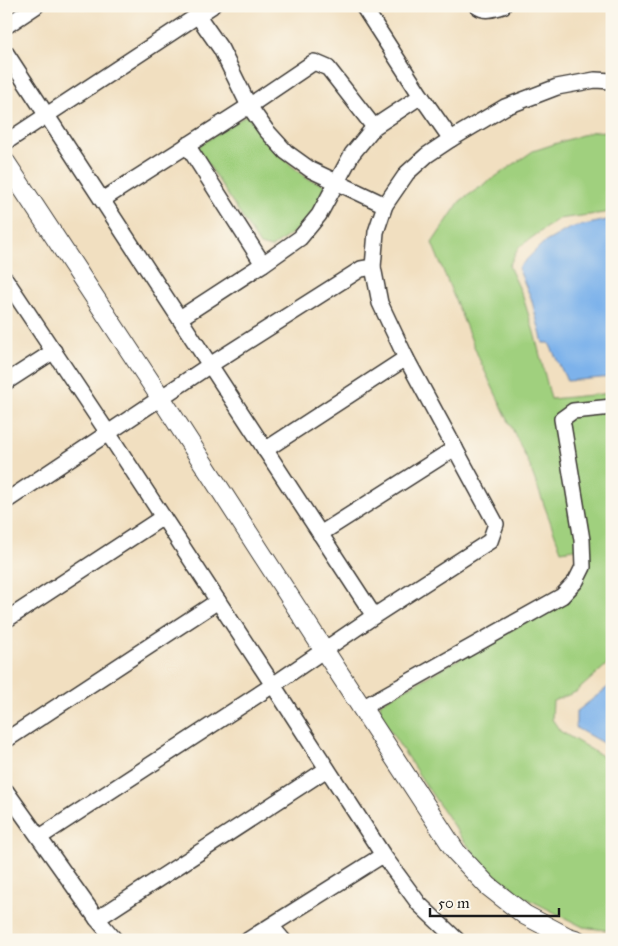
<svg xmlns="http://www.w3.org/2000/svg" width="618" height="946" viewBox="0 0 618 946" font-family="'IM FELL Great Primer',serif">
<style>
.green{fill:#a0d07e;stroke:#5e764d}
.water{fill:#7db2eb;stroke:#4c6784}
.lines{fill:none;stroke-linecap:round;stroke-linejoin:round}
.minor-casing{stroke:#3c3935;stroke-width:18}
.tertiary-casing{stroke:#3c3935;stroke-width:21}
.minor{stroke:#fff;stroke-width:15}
.tertiary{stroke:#fff;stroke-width:19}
</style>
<rect width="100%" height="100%" fill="#fbf7ec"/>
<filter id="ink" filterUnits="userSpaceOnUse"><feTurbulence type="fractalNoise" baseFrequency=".02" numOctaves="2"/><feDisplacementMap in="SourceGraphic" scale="10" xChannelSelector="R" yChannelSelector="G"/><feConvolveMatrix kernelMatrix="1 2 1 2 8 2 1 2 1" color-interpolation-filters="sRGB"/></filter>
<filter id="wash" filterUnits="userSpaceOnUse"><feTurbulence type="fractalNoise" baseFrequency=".0096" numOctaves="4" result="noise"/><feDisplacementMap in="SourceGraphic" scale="20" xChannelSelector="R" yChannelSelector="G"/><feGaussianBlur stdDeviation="1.12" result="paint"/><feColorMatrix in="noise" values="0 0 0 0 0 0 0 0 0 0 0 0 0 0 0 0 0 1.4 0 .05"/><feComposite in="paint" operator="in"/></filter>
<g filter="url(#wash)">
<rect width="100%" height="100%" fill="#f1dfc0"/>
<g class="green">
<path d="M248,114L263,139L284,159L306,178L326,185L316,208L298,229L271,248L260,245L197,147Z"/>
<path d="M594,131L612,132V212L558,219L519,247L509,266L522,294L534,332L551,399L612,393V660L576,692L553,701L552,719L560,731L612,762V931L583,927L524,897L485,867L461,837L429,790L381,717L380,703L569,598L588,547L561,551L529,464L480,361L432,243L460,201L533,151Z"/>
</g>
<g class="water">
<path d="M607,220L612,221V377L567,381L549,343H543L531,298L518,268L542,244L570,228Z"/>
<path d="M612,684V748L576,728V712Z"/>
</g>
</g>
<g filter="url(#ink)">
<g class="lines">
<defs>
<g id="minor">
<path d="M363,6L421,96L451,139"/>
<path d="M477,6C485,12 494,9 503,6"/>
<path d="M198,16L221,49L249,106L266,130L286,152L311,170L385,205"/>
<path d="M6,26L36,6"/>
<path d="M6,53L374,616"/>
<path d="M6,142L212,6"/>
<path d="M187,145L263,264"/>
<path d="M102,200L249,106L314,62L328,68L374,127"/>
<path d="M6,280L108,433L273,685L383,855L419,904L457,940"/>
<path d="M180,318L263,264L300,238L319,215L352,154L374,127L421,96"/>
<path d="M6,382L54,351"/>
<path d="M265,450L406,358"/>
<path d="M6,501L210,365L361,269L373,267"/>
<path d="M320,534L455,448"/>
<path d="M6,620L163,517"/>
<path d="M362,708L562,596L576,581L583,567L582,540L562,419L573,411L612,407"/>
<path d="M6,740L218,601"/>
<path d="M6,791L97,919L115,940"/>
<path d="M40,837L273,685L374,616L490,541L496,524L406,358L380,303L373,267L376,232L385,205L407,173L427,155L451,139L505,107L557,87L595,80L612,81"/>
<path d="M97,919L327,769"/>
<path d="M271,926L283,940"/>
<path d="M248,940L383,855"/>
</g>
<path id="tertiary" d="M6,163L161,398L324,650L456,852L488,886L525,915L567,937L577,940"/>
</defs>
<use href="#minor" class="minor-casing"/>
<use href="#tertiary" class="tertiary-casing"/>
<use href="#minor" class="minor"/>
<use href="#tertiary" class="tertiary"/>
</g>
</g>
<rect width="618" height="946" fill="none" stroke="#fbf7ec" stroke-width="25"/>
<path d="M430 908v8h129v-8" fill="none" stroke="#1c1c1c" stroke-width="2.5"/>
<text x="438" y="908" font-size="15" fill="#1c1c1c" stroke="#fbf7ec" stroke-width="4" paint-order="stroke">50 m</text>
</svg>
